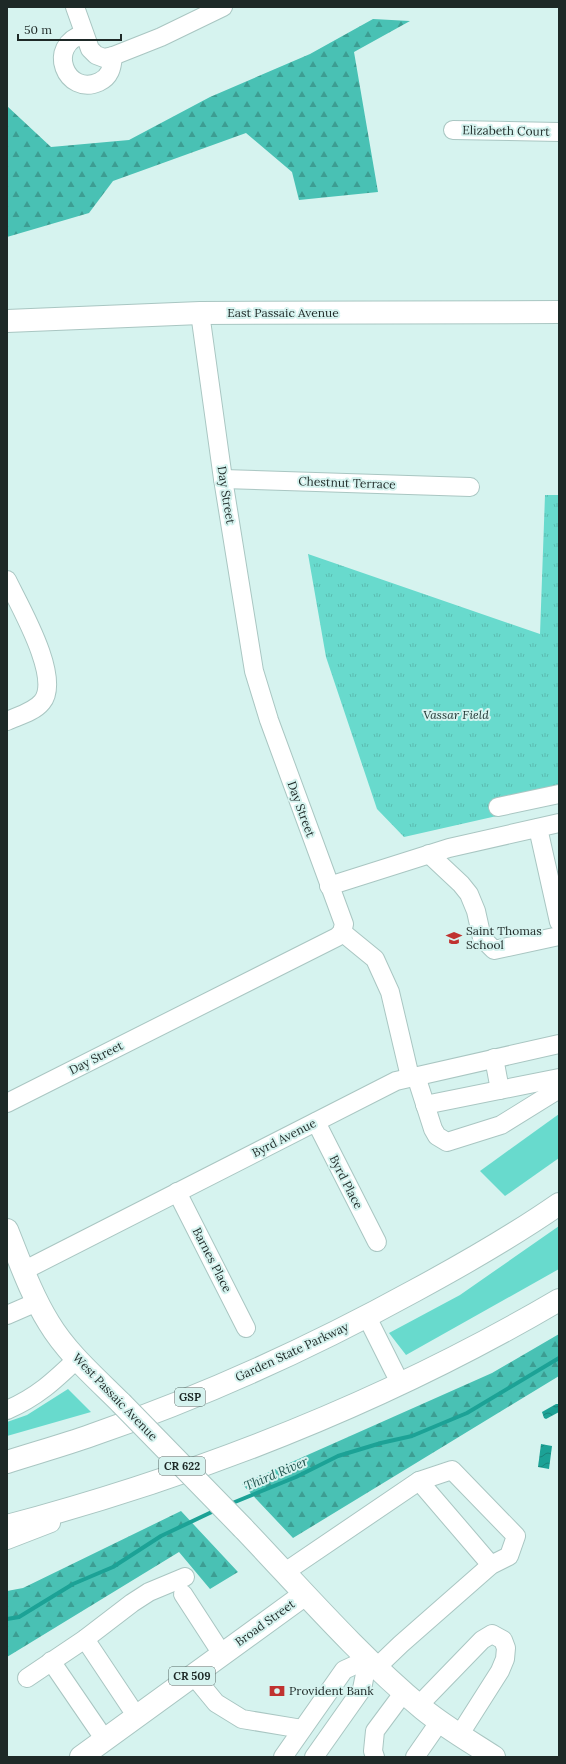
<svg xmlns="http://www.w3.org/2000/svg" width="566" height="1764" viewBox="0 0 566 1764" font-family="Lora,serif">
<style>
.grass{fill:#68dacd}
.forest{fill:url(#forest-firs)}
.park{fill:url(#park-tufts)}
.water{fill:url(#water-waves)}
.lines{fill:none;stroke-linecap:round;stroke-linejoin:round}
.stream{stroke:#1ca296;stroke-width:4}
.minor-casing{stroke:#a9c6c2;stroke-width:20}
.major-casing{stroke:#a9c6c2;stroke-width:24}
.highway-casing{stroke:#a9c6c2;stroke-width:24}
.minor{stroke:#fff;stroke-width:18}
.major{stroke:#fff;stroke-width:22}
.highway{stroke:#fff;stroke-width:22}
.major-bridge-casing{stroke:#a9c6c2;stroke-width:24;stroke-linecap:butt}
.major-bridge{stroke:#fff;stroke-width:22}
.labels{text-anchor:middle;stroke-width:4;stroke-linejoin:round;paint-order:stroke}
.shield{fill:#d6f3ef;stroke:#556663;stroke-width:1}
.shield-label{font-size:11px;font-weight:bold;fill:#1e2927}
.street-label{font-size:12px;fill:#1e2927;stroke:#d6f3ef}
.park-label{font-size:12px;font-style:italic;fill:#1b302e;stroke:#d6f3ef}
.poi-label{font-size:12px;fill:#1e2927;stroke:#d6f3ef;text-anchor:start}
.water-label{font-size:13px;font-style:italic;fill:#255852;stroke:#d6f3ef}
</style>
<defs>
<pattern id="forest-firs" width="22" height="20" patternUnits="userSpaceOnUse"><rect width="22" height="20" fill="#49c1b4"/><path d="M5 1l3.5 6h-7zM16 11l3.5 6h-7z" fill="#3c9d92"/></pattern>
<pattern id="park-tufts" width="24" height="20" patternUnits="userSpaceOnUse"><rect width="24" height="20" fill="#68dacd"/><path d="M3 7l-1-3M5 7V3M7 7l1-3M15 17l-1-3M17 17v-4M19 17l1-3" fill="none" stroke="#5abbb0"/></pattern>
<pattern id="water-waves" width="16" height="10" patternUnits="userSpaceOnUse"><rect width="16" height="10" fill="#1ca296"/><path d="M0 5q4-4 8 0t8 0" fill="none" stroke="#18847a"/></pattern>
</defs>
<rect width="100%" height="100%" fill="#d6f3ef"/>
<g class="grass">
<path d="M559,1114V1158L505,1196L480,1171Z"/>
<path d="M559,1226V1269L406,1355L389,1333L460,1295Z"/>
<path d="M68,1389L91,1412L7,1436V1422L27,1415Z"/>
</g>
<g class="forest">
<path d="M373,19L410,21L354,52L378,192L299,200L292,172L246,133L113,181L89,213L7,237V106L51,147L129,140L210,97L310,54Z"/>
<path d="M559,1334V1376L293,1538L242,1484L492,1373Z"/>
<path d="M181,1511L238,1572L210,1589L179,1552L7,1657V1591L23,1588Z"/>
</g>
<path class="park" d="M545,495H559V802L404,837L377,809L326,657L308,554L540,634Z"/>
<g class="water">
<path d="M556,1404H559V1412L546,1419L544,1418L542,1412Z"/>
<path d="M541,1444L552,1446L549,1469L538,1467Z"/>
</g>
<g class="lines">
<g class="stream">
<path d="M230,1504L296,1477L338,1456L381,1443L412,1436L467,1413L559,1358"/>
<path d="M7,1619L19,1617L73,1584L113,1567L161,1536L216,1510"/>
</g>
<defs>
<g id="minor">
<path d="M75,7L90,49L96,55L104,58L113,56L161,37L223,7"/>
<path d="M84,34C45,45 66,97 99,82C110,77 112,68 113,56"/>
<path d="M453,130L559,132"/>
<path d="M223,479L470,487"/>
<path d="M7,580C19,605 62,678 42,702C34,712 18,716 7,721"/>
<path d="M498,807L559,794"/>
<path d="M538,828L559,922"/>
<path d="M429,854L461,884L469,894L476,911L482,938L494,950L559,936"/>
<path d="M329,886L449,848L559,823"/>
<path d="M342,932L375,959L390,992L410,1077"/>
<path d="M494,1058L500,1090"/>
<path d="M416,1076L433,1129L437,1136L447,1142L501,1125L559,1089"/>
<path d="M7,1103L337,937L342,932L344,924L269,720L254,671L223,479L200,313"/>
<path d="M425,1105L559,1078"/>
<path d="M316,1122L377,1242"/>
<path d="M177,1192L246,1328"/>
<path d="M23,1271L396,1081L559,1044"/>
<path d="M7,1315L37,1302"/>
<path d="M367,1317L400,1383"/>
<path d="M7,1410C37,1397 54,1381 77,1359"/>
<path d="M419,1481L491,1565"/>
<path d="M7,1540L51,1523"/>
<path d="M285,1572L419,1481L452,1470L516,1536L509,1556L491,1565L401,1644L377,1667"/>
<path d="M183,1594L222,1654"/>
<path d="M85,1639L137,1717"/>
<path d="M51,1661L105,1740"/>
<path d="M193,1675L216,1703L242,1719L302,1729"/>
<path d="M27,1678L85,1639L132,1603L149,1592L185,1577"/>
<path d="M419,1705L482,1640L492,1634L503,1640L506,1648L505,1659L500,1671L460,1734"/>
<path d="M283,1757L344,1670L368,1659"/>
<path d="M314,1757L362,1689L368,1659"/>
<path d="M375,1757L373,1751L375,1731L404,1692"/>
<path d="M415,1757L440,1721"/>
</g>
<g id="major">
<path d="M7,321L200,313L559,312"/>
<path d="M7,1230C20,1262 31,1294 49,1323C67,1353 96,1378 121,1403"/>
<path d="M243,1528C302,1590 358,1655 423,1709C445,1727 471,1742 494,1757"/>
<path d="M81,1757L304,1595"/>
</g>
<g id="highway">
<path d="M7,1462C35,1453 64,1445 92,1435C202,1397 312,1347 414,1291C464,1264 513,1236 559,1204"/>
<path d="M7,1526C199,1475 387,1401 559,1300"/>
</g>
</defs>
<use href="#minor" class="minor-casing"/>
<use href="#major" class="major-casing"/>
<use href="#highway" class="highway-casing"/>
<use href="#minor" class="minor"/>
<use href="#major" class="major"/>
<use href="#highway" class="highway"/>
<defs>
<path id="major-bridge" d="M121,1403L243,1528"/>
</defs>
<use href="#major-bridge" class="major-bridge-casing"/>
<use href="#major-bridge" class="major-bridge"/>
</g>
<defs>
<symbol id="school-bare" viewBox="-9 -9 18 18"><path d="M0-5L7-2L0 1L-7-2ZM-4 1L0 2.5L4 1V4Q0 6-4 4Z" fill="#c03230" stroke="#d6f3ef" stroke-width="2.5" paint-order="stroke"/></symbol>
<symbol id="bank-bare" viewBox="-9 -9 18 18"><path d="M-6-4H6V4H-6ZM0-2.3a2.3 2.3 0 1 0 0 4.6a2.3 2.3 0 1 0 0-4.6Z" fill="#c03230" stroke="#d6f3ef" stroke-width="2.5" paint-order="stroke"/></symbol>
</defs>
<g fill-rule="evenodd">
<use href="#school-bare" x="443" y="927" width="22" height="22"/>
<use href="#bank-bare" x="266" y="1680" width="22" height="22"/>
</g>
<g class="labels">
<g class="shield">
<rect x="175" y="1388" width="30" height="18" rx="3"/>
<rect x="159" y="1457" width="46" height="18" rx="3"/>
<rect x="169" y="1667" width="46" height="18" rx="3"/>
</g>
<g class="shield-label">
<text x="190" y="1401">GSP</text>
<text x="182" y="1470">CR 622</text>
<text x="192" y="1680">CR 509</text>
</g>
<g class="street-label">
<text transform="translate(506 131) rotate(1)" y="4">Elizabeth Court</text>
<text x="283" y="317">East Passaic Avenue</text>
<text transform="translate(347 483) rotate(2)" y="4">Chestnut Terrace</text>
<text transform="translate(226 495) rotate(81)" y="4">Day Street</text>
<text transform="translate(301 809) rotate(70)" y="4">Day Street</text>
<text transform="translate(96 1058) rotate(-27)" y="4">Day Street</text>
<text transform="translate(284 1138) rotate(-27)" y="4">Byrd Avenue</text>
<text transform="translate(346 1182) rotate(63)" y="4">Byrd Place</text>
<text transform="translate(212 1260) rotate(63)" y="4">Barnes Place</text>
<text transform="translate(292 1352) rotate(-25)" y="4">Garden State Parkway</text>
<text transform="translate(115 1397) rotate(46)" y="4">West Passaic Avenue</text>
<text transform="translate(265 1623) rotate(-36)" y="4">Broad Street</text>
</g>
<g class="park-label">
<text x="456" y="719">Vassar Field</text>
</g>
<g class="poi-label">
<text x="466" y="935">Saint Thomas<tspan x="466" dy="14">School</tspan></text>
<text x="289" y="1695">Provident Bank</text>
</g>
<g class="water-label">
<text transform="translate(276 1473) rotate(-23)" y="5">Third River</text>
</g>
</g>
<rect width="566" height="1764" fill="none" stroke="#1e2927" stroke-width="16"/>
<path d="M18 34v6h103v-6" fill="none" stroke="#1e2927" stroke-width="2"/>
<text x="24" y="34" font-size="12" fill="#1e2927" stroke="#d6f3ef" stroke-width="3" paint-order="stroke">50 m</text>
</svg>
